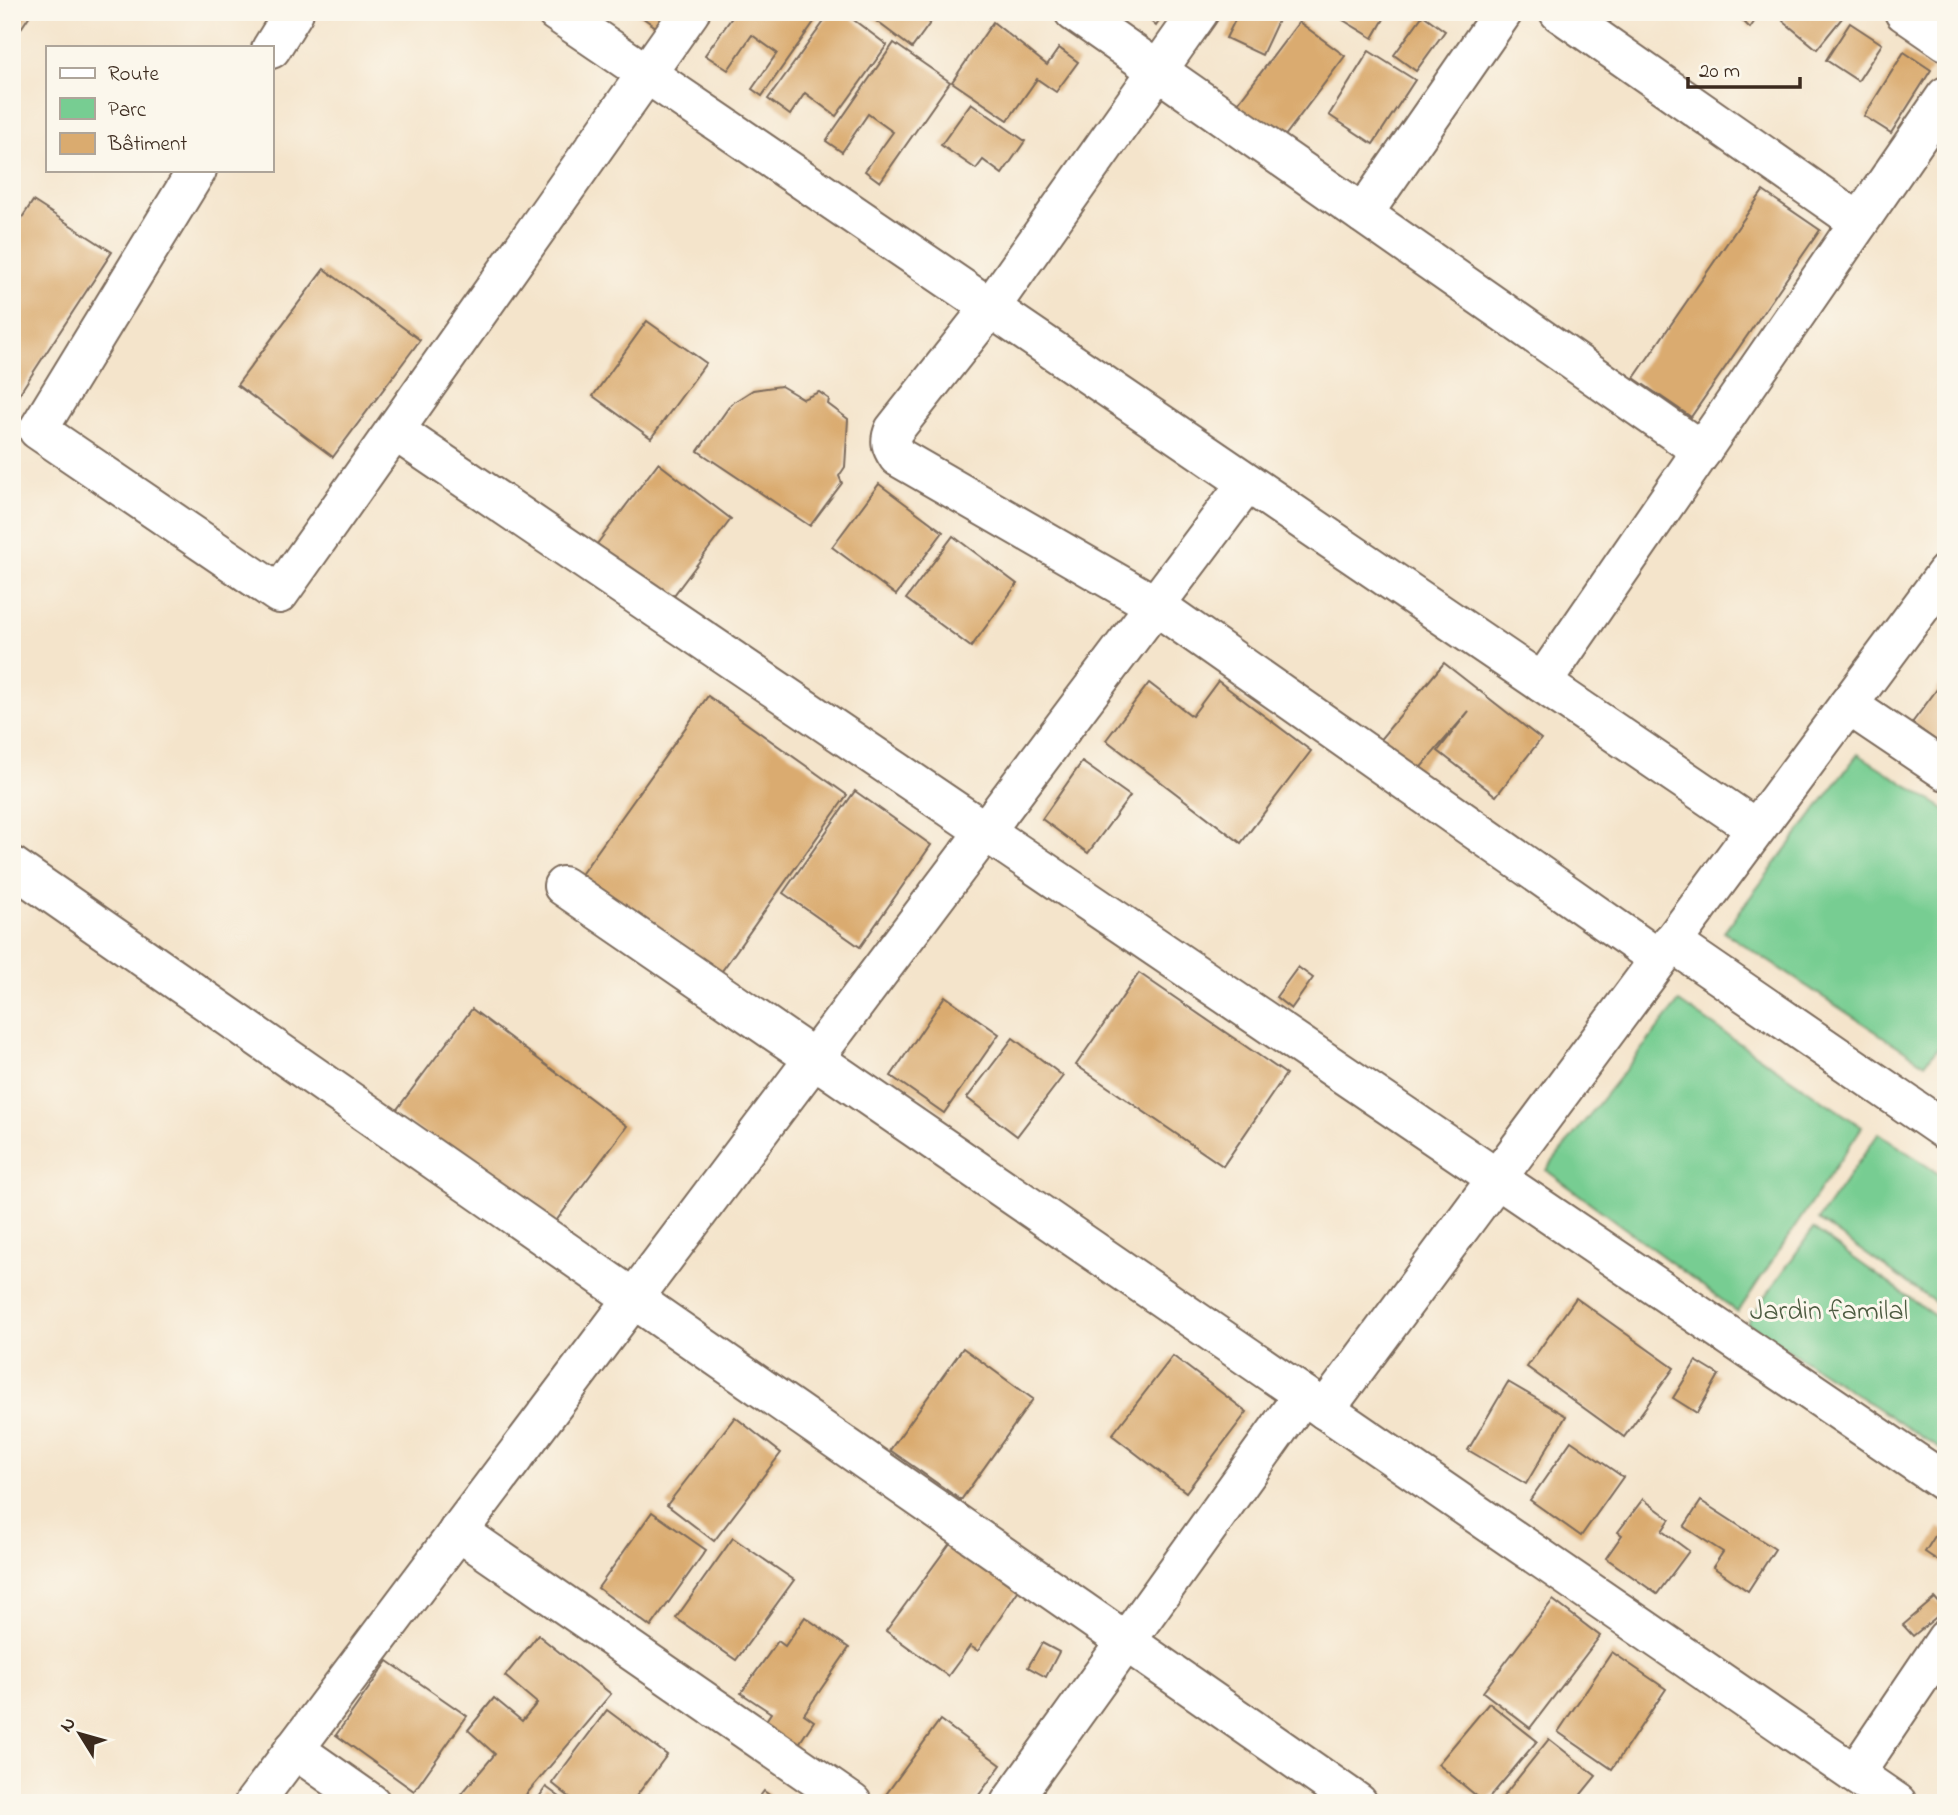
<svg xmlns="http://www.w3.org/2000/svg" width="1958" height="1815" viewBox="0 0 1958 1815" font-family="'Indie Flower',sans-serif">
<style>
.green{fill:#77cd92;stroke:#597c58;stroke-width:2}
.building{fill:#daab6f}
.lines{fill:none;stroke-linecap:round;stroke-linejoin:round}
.minor-casing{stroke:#7c6b5b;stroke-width:42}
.minor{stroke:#fff;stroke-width:38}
.labels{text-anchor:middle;stroke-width:6;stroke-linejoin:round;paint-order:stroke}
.park-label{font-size:28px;fill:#4d5b41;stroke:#fbf7ec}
</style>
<rect width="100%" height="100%" fill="#fbf7ec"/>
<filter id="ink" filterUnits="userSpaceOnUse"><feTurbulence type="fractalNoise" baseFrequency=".0143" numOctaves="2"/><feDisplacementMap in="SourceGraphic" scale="14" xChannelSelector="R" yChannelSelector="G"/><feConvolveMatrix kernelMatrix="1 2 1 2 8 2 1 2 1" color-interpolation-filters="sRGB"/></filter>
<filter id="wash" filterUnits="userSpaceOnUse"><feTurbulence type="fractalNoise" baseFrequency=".00686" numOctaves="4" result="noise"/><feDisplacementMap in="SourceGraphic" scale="28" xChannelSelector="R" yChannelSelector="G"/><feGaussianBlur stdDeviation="1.57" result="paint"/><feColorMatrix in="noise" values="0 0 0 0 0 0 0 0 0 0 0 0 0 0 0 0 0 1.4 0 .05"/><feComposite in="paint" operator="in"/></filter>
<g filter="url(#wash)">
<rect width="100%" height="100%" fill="#f4e4cb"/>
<g class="green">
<path d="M1858,754L1946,810V1038L1925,1064L1724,932Z"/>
<path d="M1679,1002L1862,1127L1738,1312L1546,1170Z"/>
<path d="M1879,1133L1946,1179V1310L1818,1220Z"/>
<path d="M1813,1229L1946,1324V1453L1747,1323Z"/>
</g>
<g id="blocks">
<g class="building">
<path d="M12,12H32L12,42Z"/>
<path d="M635,12H672L660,30Z"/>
<path d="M736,12H821L762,96L752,89L777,53L752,35L728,70L705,55Z"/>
<path d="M831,12H843L887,45L836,116L805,93L790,115L768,99Z"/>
<path d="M864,12H938L912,48Z"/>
<path d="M1140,12H1165L1156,26Z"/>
<path d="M1239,12H1282L1262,55L1226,38Z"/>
<path d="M1341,12H1388L1373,38L1338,17Z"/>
<path d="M1591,12H1618L1608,25Z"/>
<path d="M1734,12H1761L1750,28Z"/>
<path d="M1789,12H1847L1817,49L1783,21Z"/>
<path d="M1423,15L1445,31L1416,71L1394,55Z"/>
<path d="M993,22L1047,65L1059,48L1078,62L1056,92L1037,79L1008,120L952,82Z"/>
<path d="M1299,22L1345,56L1281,141L1235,107Z"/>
<path d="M1850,23L1882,44L1858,81L1826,60Z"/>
<path d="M894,43L950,82L880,182L865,171L893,132L868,114L842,152L826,141Z"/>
<path d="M1369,51L1415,80L1373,144L1329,115Z"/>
<path d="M1904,52L1931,70L1891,133L1864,116Z"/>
<path d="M971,103L1025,141L1002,174L983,160L976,169L941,145Z"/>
<path d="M1763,191L1820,230L1691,417L1634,378Z"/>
<path d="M33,201L112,252L12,405V233Z"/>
<path d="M324,269L420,340L333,457L237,385Z"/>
<path d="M647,321L706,363L651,438L593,396Z"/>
<path d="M781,386L803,399L819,392L829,399L828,404L848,419L845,467L839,476L842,483L810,526L698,451L731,404L753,390Z"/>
<path d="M658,463L731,519L671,599L597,544Z"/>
<path d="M879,484L943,532L896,595L832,547Z"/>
<path d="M953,536L1017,584L971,647L906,599Z"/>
<path d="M1444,663L1541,739L1496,796L1438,751L1469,711L1410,780L1372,749Z"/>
<path d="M1946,677V748L1912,723Z"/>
<path d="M1218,681L1311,751L1241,843L1106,740L1149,683L1192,716Z"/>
<path d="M708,696L847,795L719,975L580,876Z"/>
<path d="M1082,762L1130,796L1088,853L1042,819Z"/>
<path d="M855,791L931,845L860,947L783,893Z"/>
<path d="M1298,967L1313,978L1291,1009L1276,997Z"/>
<path d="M1139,973L1286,1074L1223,1166L1076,1065Z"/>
<path d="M945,996L999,1034L944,1113L891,1076Z"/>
<path d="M472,1009L627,1126L550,1229L395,1112Z"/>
<path d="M1013,1038L1063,1076L1017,1136L967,1098Z"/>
<path d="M1576,1298L1674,1368L1624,1437L1527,1367Z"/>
<path d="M963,1348L1033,1399L961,1500L890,1450Z"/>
<path d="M1173,1356L1247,1412L1186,1492L1112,1435Z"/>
<path d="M1696,1361L1719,1375L1697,1413L1673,1398Z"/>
<path d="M1508,1382L1566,1416L1526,1484L1468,1450Z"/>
<path d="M735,1417L781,1453L714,1541L667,1505Z"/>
<path d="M1571,1441L1623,1477L1581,1536L1530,1500Z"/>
<path d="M1643,1499L1670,1519L1662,1531L1689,1551L1657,1594L1606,1558L1622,1535L1618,1532Z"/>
<path d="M1701,1501L1775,1549L1748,1591L1713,1567L1723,1552L1684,1527Z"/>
<path d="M652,1512L706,1550L651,1627L598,1588Z"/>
<path d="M1940,1528L1946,1531V1566L1925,1552Z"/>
<path d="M733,1538L794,1580L736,1660L676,1618Z"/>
<path d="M951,1542L1018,1591L978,1651L970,1646L948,1676L886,1631Z"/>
<path d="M1935,1598L1945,1610L1913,1636L1903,1625Z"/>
<path d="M1553,1600L1600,1636L1530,1728L1483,1692Z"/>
<path d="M805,1617L849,1648L804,1714L814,1721L790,1757L757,1734L771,1713L741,1693L778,1641L785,1646Z"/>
<path d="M538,1635L611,1694L519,1803H454L495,1754L468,1730L494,1698L522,1721L537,1703L505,1676Z"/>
<path d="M1042,1643L1059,1652L1046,1677L1028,1667Z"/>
<path d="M1612,1652L1666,1689L1612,1769L1558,1732Z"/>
<path d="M388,1661L467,1716L414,1791L336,1735Z"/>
<path d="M1489,1703L1537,1741L1485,1803L1438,1764Z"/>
<path d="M607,1710L667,1755L631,1803H577L552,1783Z"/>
<path d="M940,1720L1001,1765L973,1803H885L882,1800Z"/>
<path d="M1549,1739L1596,1776L1574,1803H1498Z"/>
<path d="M546,1787L568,1803H535Z"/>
<path d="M764,1791L780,1803H755Z"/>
</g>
</g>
</g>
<g filter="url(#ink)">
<use href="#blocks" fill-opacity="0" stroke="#7c6b5b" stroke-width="2"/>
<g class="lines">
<defs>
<g id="minor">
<path d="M556,12L1755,828"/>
<path d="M1074,12L1702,451"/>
<path d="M1199,12L990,308L894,430C889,441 891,447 898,457L1155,605L1659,959"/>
<path d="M1559,12L1859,222"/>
<path d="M1904,12L1946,41"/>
<path d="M271,49L294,12"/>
<path d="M197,170L38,430L279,594L690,12"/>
<path d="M1363,214L1503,12"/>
<path d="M395,431L1946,1483"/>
<path d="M1542,683L1946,96"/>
<path d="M1848,705L1946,771"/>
<path d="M12,866L1358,1803"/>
<path d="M563,886L1897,1803"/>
<path d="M1671,942L1946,1131"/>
<path d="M1325,1410L1946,573"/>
<path d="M458,1531L852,1803"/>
<path d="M294,1749L371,1803"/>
<path d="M1855,1774L1946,1639"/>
<path d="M254,1803L1247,483"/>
<path d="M1010,1803L1303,1395"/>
</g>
</defs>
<use href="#minor" class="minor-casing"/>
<use href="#minor" class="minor"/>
</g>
</g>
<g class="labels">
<g class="park-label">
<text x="1829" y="1319">Jardin familal</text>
</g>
</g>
<rect width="1958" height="1815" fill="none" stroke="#fbf7ec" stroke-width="42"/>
<rect x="46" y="46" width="228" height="126" fill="#fbf7ec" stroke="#aea59a" stroke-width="2"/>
<rect x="60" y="68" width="35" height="10" fill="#ffffff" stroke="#aea59a" stroke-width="2"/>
<text x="108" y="80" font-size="21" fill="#3b2a1e">Route</text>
<rect x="60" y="98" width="35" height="21" fill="#77cd92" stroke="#aea59a" stroke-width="2"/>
<text x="108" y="116" font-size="21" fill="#3b2a1e">Parc</text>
<rect x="60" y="133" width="35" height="21" fill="#daab6f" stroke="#aea59a" stroke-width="2"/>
<text x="108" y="150" font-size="21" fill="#3b2a1e">Bâtiment</text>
<g transform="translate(80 1734) rotate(307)" stroke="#fbf7ec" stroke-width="5" paint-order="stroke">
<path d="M0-5L12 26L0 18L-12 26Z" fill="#3b2a1e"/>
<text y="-10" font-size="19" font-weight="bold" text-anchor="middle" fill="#3b2a1e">N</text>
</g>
<path d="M1688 77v10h112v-10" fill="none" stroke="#3b2a1e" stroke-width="3.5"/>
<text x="1699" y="77" font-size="21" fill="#3b2a1e" stroke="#fbf7ec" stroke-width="5" paint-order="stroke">20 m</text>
</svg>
